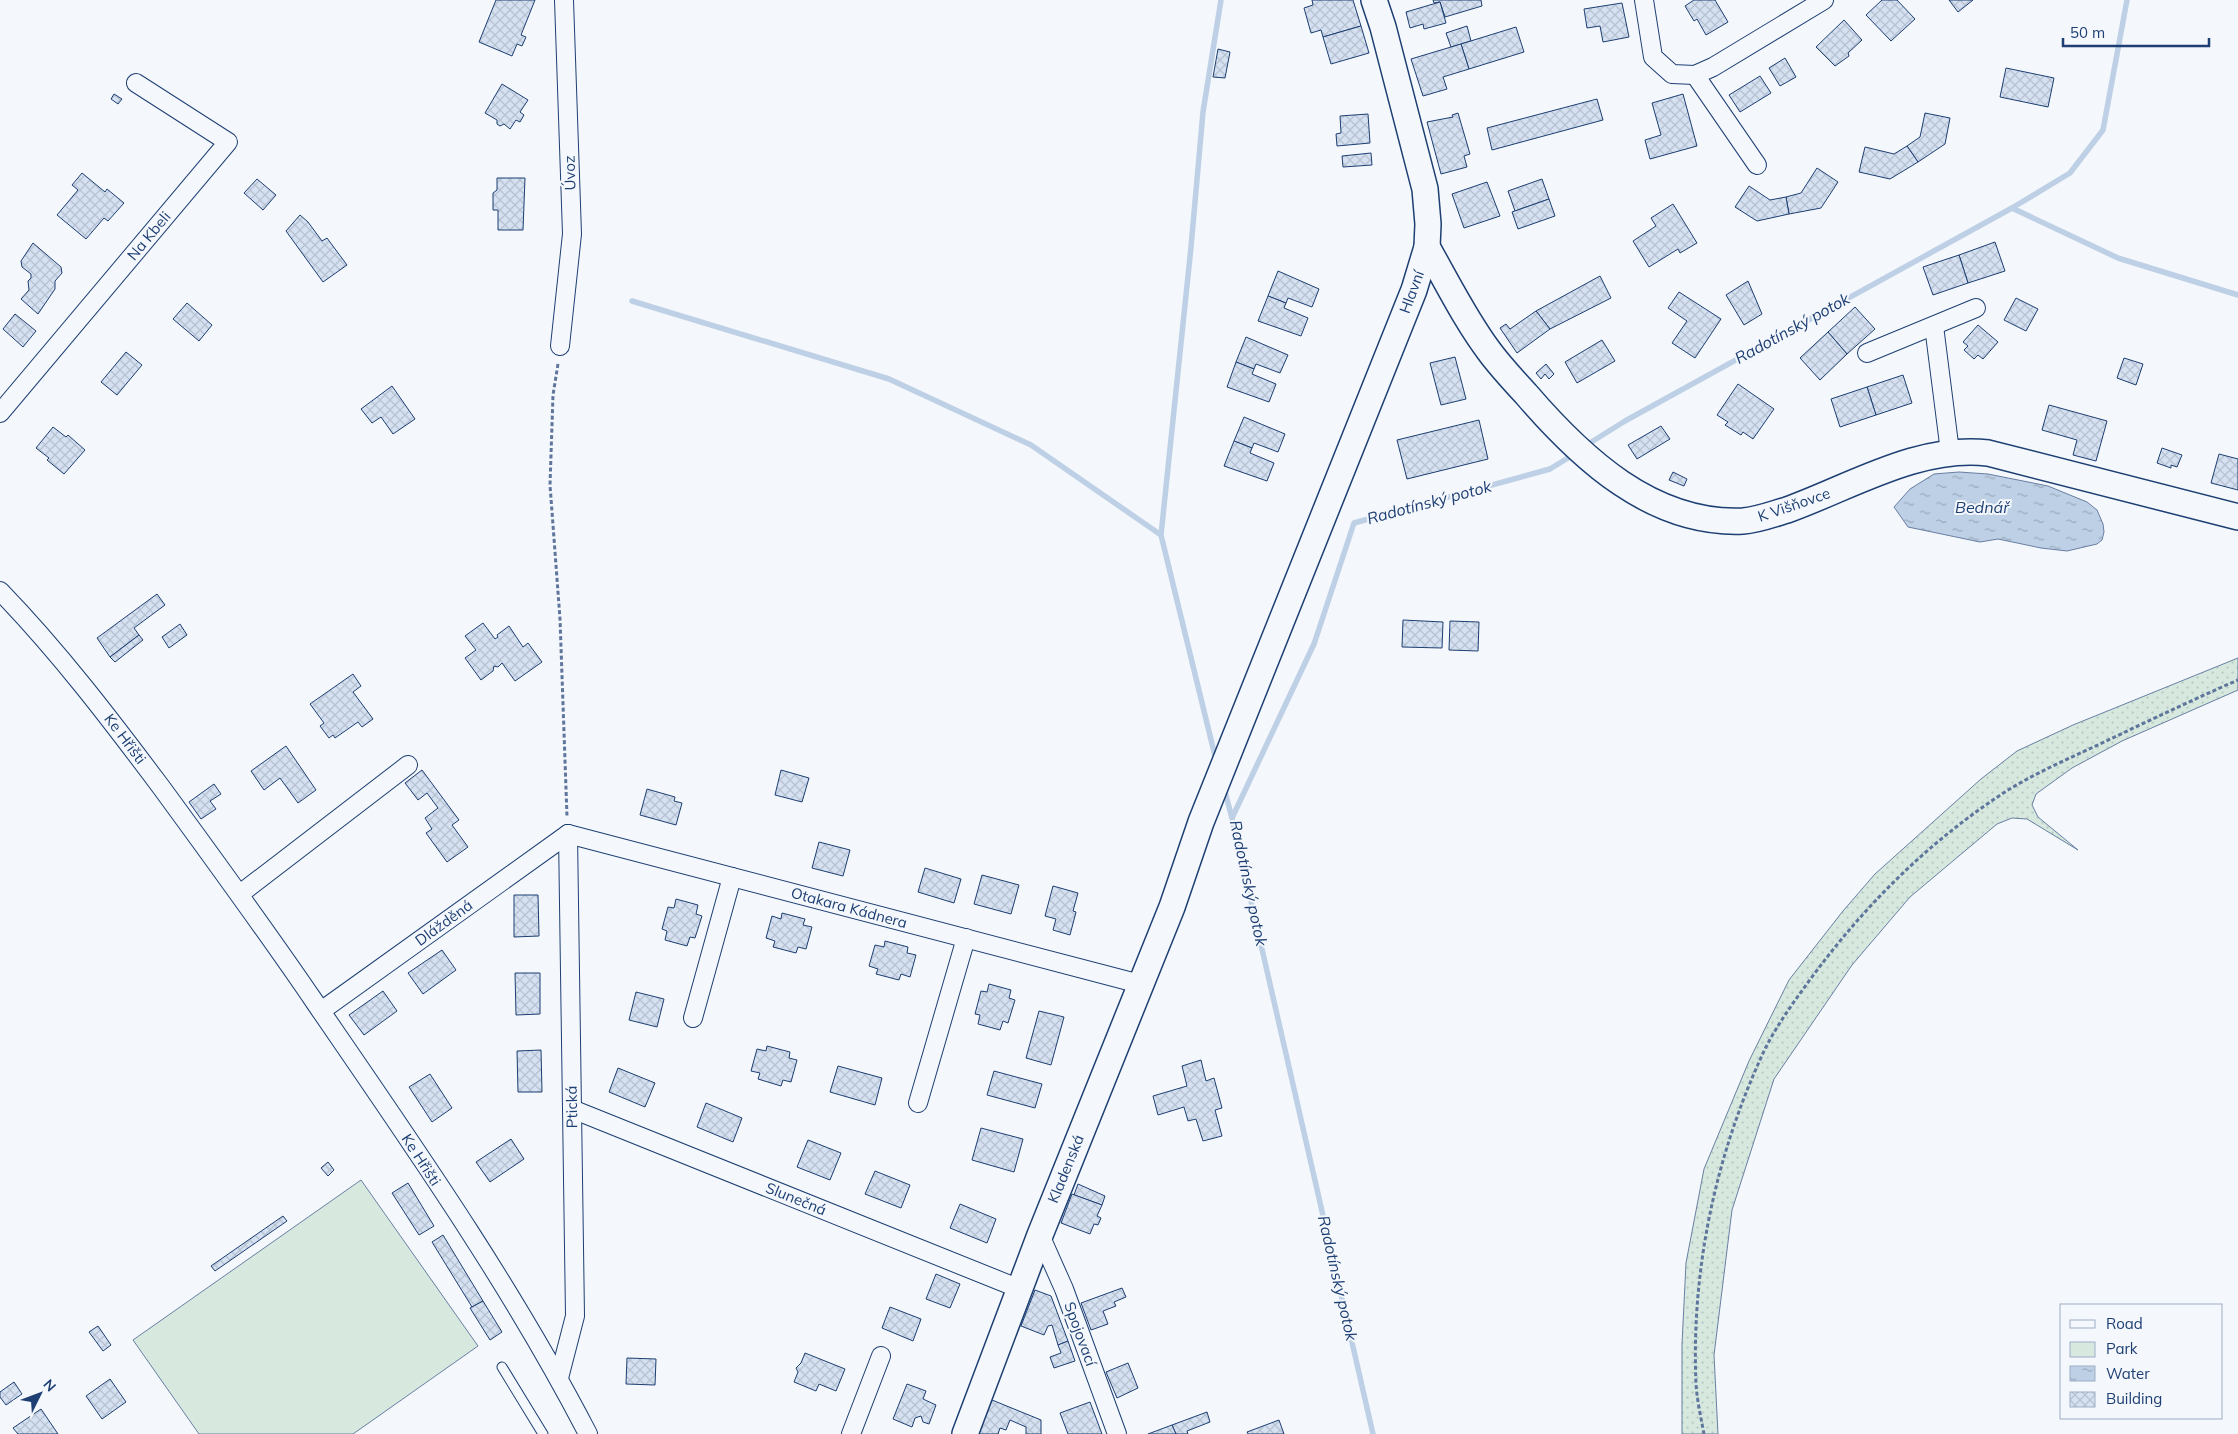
<svg xmlns="http://www.w3.org/2000/svg" width="2238" height="1434" viewBox="0 0 2238 1434" font-family="Mulish,sans-serif">
<style>
.grass{fill:url(#grass-dots);stroke:#687fa3}
.green{fill:#d7e8df;stroke:#687fa3}
.water{fill:url(#water-ripples);stroke:#687fa3}
.lines{fill:none;stroke-linecap:round;stroke-linejoin:round}
.stream{stroke:#bed0e5;stroke-width:5.5}
.building{fill:url(#building-cross-hatch);stroke:#1d3f73}
.lane-casing{stroke:#1d3f73;stroke-width:11}
.street-casing{stroke:#1d3f73;stroke-width:20}
.secondary-casing{stroke:#1d3f73;stroke-width:28}
.path{stroke:#5e769c;stroke-width:3;stroke-dasharray:4 2.5;stroke-linecap:butt}
.lane{stroke:#f4f7fb;stroke-width:9}
.street{stroke:#f4f7fb;stroke-width:18}
.secondary{stroke:#f4f7fb;stroke-width:25}
.labels{text-anchor:middle;stroke-width:4;stroke-linejoin:round;paint-order:stroke}
.street-label{font-size:15px;fill:#1d3f73;stroke:#f4f7fb}
.water-label{font-size:16px;font-style:italic;fill:#1d3f73;stroke:#f4f7fb}
</style>
<defs>
<pattern id="grass-dots" width="8" height="8" patternUnits="userSpaceOnUse" patternTransform="scale(1.25)"><rect width="8" height="8" fill="#d7e8df"/><path d="M2 2h.1M6 6h.1" fill="none" stroke="#b8c8c3" stroke-width="1.8" stroke-linecap="round"/></pattern>
<pattern id="water-ripples" width="26" height="14" patternUnits="userSpaceOnUse" patternTransform="scale(1.25)"><rect width="26" height="14" fill="#bed0e5"/><path d="M2 4q2-2 4 0t4 0M15 11q2-2 4 0t4 0" fill="none" stroke="#9aaabe"/></pattern>
<pattern id="building-cross-hatch" width="8" height="8" patternUnits="userSpaceOnUse" patternTransform="scale(1.25)"><rect width="8" height="8" fill="#d5e0f0"/><path d="M0 0l8 8M0 8l8-8" fill="none" stroke="#b6c1d1"/></pattern>
</defs>
<rect width="100%" height="100%" fill="#f4f7fb"/>
<path class="grass" d="M2238,658V690L2122,741L2072,768L2036,794L2032,805L2038,817L2078,850L2027,819L2012,818L1997,824L1910,897L1852,965L1774,1079L1732,1210L1714,1355L1718,1434H1682V1344L1686,1263L1704,1169L1749,1061L1789,980L1843,911L1875,874L1981,779L2017,751L2073,725Z"/>
<path class="green" d="M361,1180L478,1346L353,1434H199L133,1340Z"/>
<path class="water" d="M1959,472L1988,474L2048,486L2087,502L2097,510L2103,524L2104,532L2102,540L2097,544L2067,551L2041,548L1998,539L1980,542L1908,527L1894,507L1910,489L1934,474Z"/>
<g class="lines">
<g class="stream">
<path d="M2012,208L2118,258L2238,295"/>
<path d="M632,301L889,379L1031,445L1161,535L1216,760"/>
<path d="M1585,446L1625,421L2012,208L2070,173L2103,130L2127,0"/>
<path d="M1161,535L1191,247L1203,112L1221,0"/>
<path d="M1224,788L1232,818"/>
<path d="M1373,1434L1232,818L1314,644L1354,523L1550,469L1576,453"/>
</g>
</g>
<g class="building">
<path d="M496,0H535L521,35L526,37L522,46L517,44L512,56L479,42Z"/>
<path d="M1312,0H1353L1361,26L1323,37L1321,30L1311,33L1304,8L1313,5Z"/>
<path d="M1433,0H1481L1482,6L1445,17L1440,2L1434,3Z"/>
<path d="M1694,0H1715L1728,22L1706,35L1697,19L1694,21L1685,6Z"/>
<path d="M1882,0H1897L1915,19L1891,41L1866,15Z"/>
<path d="M1949,0H1973L1958,12Z"/>
<path d="M1440,2L1446,23L1424,29L1423,24L1410,28L1406,12Z"/>
<path d="M1622,3L1629,37L1603,42L1600,26L1587,28L1584,9Z"/>
<path d="M1844,20L1862,40L1848,53L1849,56L1835,66L1816,47Z"/>
<path d="M1361,26L1369,53L1331,64L1323,37Z"/>
<path d="M1467,26L1471,41L1451,47L1446,33Z"/>
<path d="M1516,27L1524,52L1469,69L1461,44Z"/>
<path d="M1461,44L1469,69L1443,77L1447,89L1423,96L1411,59Z"/>
<path d="M1218,49L1230,52L1225,78L1213,77Z"/>
<path d="M1785,58L1796,77L1780,86L1769,68Z"/>
<path d="M2006,68L2054,78L2048,107L2000,97Z"/>
<path d="M1760,76L1771,93L1740,112L1729,95Z"/>
<path d="M502,84L528,100L520,112L524,115L520,122L516,120L510,129L504,124L500,126L497,124V120L485,113Z"/>
<path d="M114,94L122,99L118,104L111,99Z"/>
<path d="M1683,94L1697,146L1650,159L1645,140L1661,135L1652,103Z"/>
<path d="M1597,99L1603,120L1492,150L1487,128Z"/>
<path d="M1458,113L1470,154L1464,156L1467,167L1441,174L1427,122L1453,117L1452,115Z"/>
<path d="M1925,113L1950,118L1945,144L1918,162L1907,146L1920,137Z"/>
<path d="M1368,114L1370,143L1337,146L1336,134L1341,133L1340,116Z"/>
<path d="M1907,146L1918,162L1890,179L1859,172L1865,147L1894,154Z"/>
<path d="M1371,153L1372,165L1343,167L1342,156Z"/>
<path d="M1817,168L1838,182L1821,208L1789,214L1786,197L1801,193Z"/>
<path d="M82,173L105,192L107,189L124,203L108,221L104,218L86,239L57,215L78,190L72,185Z"/>
<path d="M497,178H525L523,230H498V210H493V193L497,190Z"/>
<path d="M257,179L276,195L263,210L244,193Z"/>
<path d="M1542,179L1549,199L1515,211L1508,191Z"/>
<path d="M1487,182L1500,216L1464,228L1452,194Z"/>
<path d="M1749,186L1770,200L1786,197L1789,214L1757,221L1735,207Z"/>
<path d="M1549,199L1555,216L1518,229L1512,212Z"/>
<path d="M1673,204L1697,243L1680,253L1678,249L1649,267L1633,241L1656,226L1651,218Z"/>
<path d="M300,215L308,222L322,241L327,238L347,265L323,282L286,231Z"/>
<path d="M1995,242L2005,271L1968,283L1959,255Z"/>
<path d="M33,243L61,267L62,273L55,281V289L38,314L21,299L29,290L28,281L31,278V274L22,267L21,261Z"/>
<path d="M1959,255L1968,283L1933,295L1923,267Z"/>
<path d="M1278,271L1319,289L1312,307L1288,298L1286,303L1268,296Z"/>
<path d="M1600,276L1611,298L1550,329L1536,311Z"/>
<path d="M1748,281L1762,314L1744,325L1726,295Z"/>
<path d="M1679,292L1721,319L1695,358L1672,343L1687,321L1668,308Z"/>
<path d="M1268,296L1286,303L1284,308L1308,318L1301,336L1258,321Z"/>
<path d="M2016,298L2038,309L2026,331L2004,320Z"/>
<path d="M187,303L212,325L199,341L173,319Z"/>
<path d="M1855,307L1875,329L1847,354L1828,332Z"/>
<path d="M1536,311L1550,329L1517,353L1500,328L1506,324L1510,329Z"/>
<path d="M15,314L36,331L23,347L3,329Z"/>
<path d="M1978,325L1998,342L1983,359L1978,355L1974,359L1964,350L1968,346L1963,342Z"/>
<path d="M1828,332L1847,354L1820,380L1800,358Z"/>
<path d="M1246,337L1288,355L1280,373L1256,364L1254,369L1236,362Z"/>
<path d="M1602,340L1615,361L1577,383L1565,362Z"/>
<path d="M126,352L142,365L117,395L101,382Z"/>
<path d="M1455,357L1466,399L1441,405L1430,363Z"/>
<path d="M2124,358L2143,364L2136,385L2117,378Z"/>
<path d="M1236,362L1254,369L1252,374L1276,384L1269,402L1227,387Z"/>
<path d="M1546,364L1554,374L1549,379L1545,374L1541,379L1536,373Z"/>
<path d="M1903,375L1912,403L1876,415L1867,387Z"/>
<path d="M1738,384L1774,409L1753,439L1743,432L1741,435L1725,425L1728,422L1717,415Z"/>
<path d="M392,386L415,419L393,434L381,417L372,423L361,409Z"/>
<path d="M1867,387L1876,415L1840,427L1831,399Z"/>
<path d="M2049,405L2107,421L2096,461L2073,455L2077,440L2042,430Z"/>
<path d="M1244,417L1285,434L1278,452L1254,443L1252,448L1234,441Z"/>
<path d="M1479,420L1488,459L1407,479L1397,440Z"/>
<path d="M1661,426L1670,439L1637,459L1628,445Z"/>
<path d="M53,427L66,437L68,435L85,450L64,474L47,460L49,458L36,448Z"/>
<path d="M1234,441L1252,448L1250,453L1274,463L1267,481L1224,466Z"/>
<path d="M2162,448L2182,455L2177,467L2171,465V468L2157,463Z"/>
<path d="M2219,454L2238,459V490L2211,483Z"/>
<path d="M1673,472L1687,479L1684,486L1669,480Z"/>
<path d="M157,594L165,605L134,628L139,635L110,657L97,638Z"/>
<path d="M1403,620L1443,622L1442,648L1402,647Z"/>
<path d="M1450,621L1479,622L1478,651L1449,650Z"/>
<path d="M483,623L495,639L498,637L497,635L509,626L523,647L528,643L542,662L515,681L502,663L498,667L494,666L493,671L481,680L465,658L476,650L465,636Z"/>
<path d="M180,624L187,635L169,648L162,637Z"/>
<path d="M139,635L143,640L115,662L110,657Z"/>
<path d="M353,674L361,686L353,692L373,719L362,727L358,722L335,738L333,735L329,738L320,726L324,723L310,704Z"/>
<path d="M286,746L316,790L298,803L280,778L264,790L251,771Z"/>
<path d="M422,770L459,820L452,825L468,847L447,862L426,833L432,829L425,818L438,808L427,793L418,800L405,783Z"/>
<path d="M781,770L809,778L802,802L775,795Z"/>
<path d="M214,784L221,794L210,801L216,809L201,819L189,802Z"/>
<path d="M647,789L675,797L674,801L682,803L676,825L640,815Z"/>
<path d="M819,842L850,850L843,876L812,868Z"/>
<path d="M925,868L961,879L954,903L918,892Z"/>
<path d="M982,875L1019,885L1011,914L974,904Z"/>
<path d="M1053,886L1078,893L1073,911L1076,912L1070,935L1053,930L1056,919L1045,916Z"/>
<path d="M514,895H538L539,936L514,937Z"/>
<path d="M676,899L698,905L696,914L702,916L695,938L690,937L687,946L665,940L667,931L662,929L668,907L674,908Z"/>
<path d="M782,913L805,919L803,925L812,927L806,949L798,947L796,953L773,947L775,941L766,938L772,916L781,919Z"/>
<path d="M885,941L908,947L907,953L916,955L910,977L901,974L899,980L876,974L878,969L869,966L875,945L884,947Z"/>
<path d="M442,950L456,970L423,994L408,973Z"/>
<path d="M515,973H540V1014L516,1015Z"/>
<path d="M989,984L1011,990L1009,998L1015,1000L1008,1023L1003,1021L1000,1030L978,1024L980,1015L975,1014L981,991L987,992Z"/>
<path d="M383,991L397,1011L364,1035L349,1015Z"/>
<path d="M636,992L664,999L657,1027L629,1020Z"/>
<path d="M1039,1011L1064,1017L1051,1065L1026,1058Z"/>
<path d="M767,1046L790,1052L789,1058L797,1060L791,1082L783,1080L781,1086L758,1079L760,1073L751,1071L757,1049L766,1051Z"/>
<path d="M541,1050L542,1092H518L517,1051Z"/>
<path d="M1201,1060L1206,1081L1214,1078L1222,1108L1215,1110L1222,1136L1203,1141L1196,1119L1188,1121L1184,1107L1158,1115L1153,1096L1187,1086L1182,1066Z"/>
<path d="M838,1066L882,1078L875,1105L830,1092Z"/>
<path d="M618,1068L655,1083L645,1107L609,1092Z"/>
<path d="M994,1071L1042,1084L1035,1108L987,1095Z"/>
<path d="M430,1074L452,1108L432,1122L409,1087Z"/>
<path d="M706,1103L742,1118L733,1142L697,1127Z"/>
<path d="M981,1128L1023,1139L1014,1172L972,1160Z"/>
<path d="M511,1139L524,1159L490,1182L476,1162Z"/>
<path d="M808,1140L841,1153L830,1180L797,1167Z"/>
<path d="M328,1162L334,1170L328,1176L321,1168Z"/>
<path d="M875,1171L910,1185L901,1208L865,1194Z"/>
<path d="M408,1183L434,1226L419,1235L392,1193Z"/>
<path d="M1078,1184L1105,1196L1102,1205L1074,1195Z"/>
<path d="M1072,1194L1102,1205L1097,1216L1101,1218L1098,1225L1094,1224L1090,1234L1061,1223Z"/>
<path d="M960,1204L996,1219L987,1243L950,1228Z"/>
<path d="M283,1216L287,1221L215,1271L211,1266Z"/>
<path d="M443,1235L483,1301L472,1307L432,1242Z"/>
<path d="M936,1274L960,1284L950,1308L926,1299Z"/>
<path d="M1122,1288L1126,1297L1114,1302L1116,1306L1103,1311L1108,1324L1091,1330L1081,1303Z"/>
<path d="M1035,1290L1051,1296L1068,1341L1058,1345L1052,1325L1048,1326L1044,1335L1021,1326Z"/>
<path d="M483,1301L502,1332L490,1340L470,1308Z"/>
<path d="M890,1307L921,1319L913,1341L882,1328Z"/>
<path d="M98,1326L111,1345L103,1351L89,1332Z"/>
<path d="M1068,1341L1075,1361L1054,1368L1050,1357L1061,1353L1058,1345Z"/>
<path d="M805,1353L845,1369L836,1391L819,1384L816,1391L794,1382L798,1372L796,1368L801,1363Z"/>
<path d="M627,1358L656,1359L655,1385L626,1384Z"/>
<path d="M1128,1363L1138,1388L1117,1398L1106,1372Z"/>
<path d="M110,1379L126,1402L102,1419L86,1396Z"/>
<path d="M14,1382L22,1394L6,1405L0,1397V1392Z"/>
<path d="M907,1384L926,1391L923,1399L936,1405L929,1424L923,1422L921,1416L915,1418L912,1427L893,1419Z"/>
<path d="M992,1400L1041,1420V1434H1026V1427L1010,1420L1006,1430L1000,1428L998,1434H978Z"/>
<path d="M1090,1402L1102,1434H1068L1060,1413Z"/>
<path d="M41,1409L58,1434H18L13,1428Z"/>
<path d="M1207,1412L1210,1422L1187,1431L1188,1434H1176L1172,1425Z"/>
<path d="M1279,1420L1284,1434H1248L1247,1432Z"/>
<path d="M1172,1425L1176,1434H1148Z"/>
</g>
<g class="lines">
<defs>
<path id="lane" d="M502,1367L543,1434"/>
<g id="street">
<path d="M1644,0L1653,57L1672,74L1695,75L1713,67L1824,0"/>
<path d="M1695,75L1757,165"/>
<path d="M1934,326L1950,452"/>
<path d="M560,346L572,234L564,0"/>
<path d="M1867,353L1976,308"/>
<path d="M0,413L228,142L136,83"/>
<path d="M0,591C59,652 110,719 161,787C213,858 265,929 314,1001C410,1141 510,1283 588,1434"/>
<path d="M568,834L1140,984"/>
<path d="M240,894L408,765"/>
<path d="M321,1011L568,834"/>
<path d="M693,1018L732,877"/>
<path d="M918,1103L966,938"/>
<path d="M572,1109L1020,1289"/>
<path d="M1040,1235L1064,1289L1117,1434"/>
<path d="M559,1378L575,1316L568,834"/>
<path d="M851,1434L881,1356"/>
</g>
<g id="secondary">
<path d="M1427,247C1447,282 1465,319 1489,351C1500,366 1513,380 1526,394C1581,458 1652,525 1743,521C1758,520 1773,514 1787,510C1851,487 1918,445 1988,453L2238,517"/>
<path d="M965,1434L1040,1235L1172,907L1201,822L1414,290L1427,247L1428,224L1425,189L1383,27L1374,0"/>
</g>
</defs>
<use href="#lane" class="lane-casing"/>
<use href="#street" class="street-casing"/>
<use href="#secondary" class="secondary-casing"/>
<g class="path">
<path d="M558,364L553,395L550,485L560,619L567,817"/>
<path d="M1704,1434C1701,1418 1697,1400 1696,1384C1691,1269 1716,1153 1765,1049C1777,1025 1793,1003 1809,981C1863,907 1928,842 2005,792C2035,773 2068,759 2100,744C2146,722 2192,700 2238,680"/>
</g>
<use href="#lane" class="lane"/>
<use href="#street" class="street"/>
<use href="#secondary" class="secondary"/>
</g>
<g class="labels">
<g class="street-label">
<text transform="translate(570 173) rotate(-92)" y="5">Úvoz</text>
<text transform="translate(149 236) rotate(-50)" y="5">Na Kbeli</text>
<text transform="translate(1412 292) rotate(-70)" y="5">Hlavní</text>
<text transform="translate(1794 505) rotate(-19)" y="5">K Višňovce</text>
<text transform="translate(125 739) rotate(53)" y="5">Ke Hřišti</text>
<text transform="translate(849 908) rotate(15)" y="5">Otakara Kádnera</text>
<text transform="translate(444 923) rotate(-36)" y="5">Dlážděná</text>
<text transform="translate(572 1107) rotate(-91)" y="5">Ptická</text>
<text transform="translate(421 1160) rotate(57)" y="5">Ke Hřišti</text>
<text transform="translate(1066 1169) rotate(-68)" y="5">Kladenská</text>
<text transform="translate(796 1199) rotate(22)" y="5">Slunečná</text>
<text transform="translate(1080 1334) rotate(70)" y="5">Spojovací</text>
</g>
<g class="water-label">
<text transform="translate(1792 328) rotate(-29)" y="6">Radotínský potok</text>
<text transform="translate(1429 502) rotate(-15)" y="6">Radotínský potok</text>
<text x="1982" y="513">Bednář</text>
<text transform="translate(1249 883) rotate(78)" y="6">Radotínský potok</text>
<text transform="translate(1338 1278) rotate(77)" y="6">Radotínský potok</text>
</g>
</g>
<rect x="2060" y="1304" width="162" height="115" fill="#f4f7fb" stroke="#9eadc5"/>
<rect x="2070" y="1320" width="25" height="8" fill="#f4f7fb" stroke="#9eadc5"/>
<text x="2106" y="1329" font-size="15" fill="#1d3f73">Road</text>
<rect x="2070" y="1342" width="25" height="15" fill="#d7e8df" stroke="#9eadc5"/>
<text x="2106" y="1354" font-size="15" fill="#1d3f73">Park</text>
<rect x="2070" y="1366" width="25" height="15" fill="url(#water-ripples)" stroke="#9eadc5"/>
<text x="2106" y="1379" font-size="15" fill="#1d3f73">Water</text>
<rect x="2070" y="1392" width="25" height="15" fill="url(#building-cross-hatch)" stroke="#9eadc5"/>
<text x="2106" y="1404" font-size="15" fill="#1d3f73">Building</text>
<g transform="translate(40 1394) rotate(48)" stroke="#f4f7fb" stroke-width="4" paint-order="stroke">
<path d="M0-4L9 19L0 12L-9 19Z" fill="#1d3f73"/>
<text y="-8" font-size="14" font-weight="bold" text-anchor="middle" fill="#1d3f73">N</text>
</g>
<path d="M2063 38v8h146v-8" fill="none" stroke="#1d3f73" stroke-width="2.5"/>
<text x="2070" y="38" font-size="15" fill="#1d3f73" stroke="#f4f7fb" stroke-width="4" paint-order="stroke">50 m</text>
</svg>
